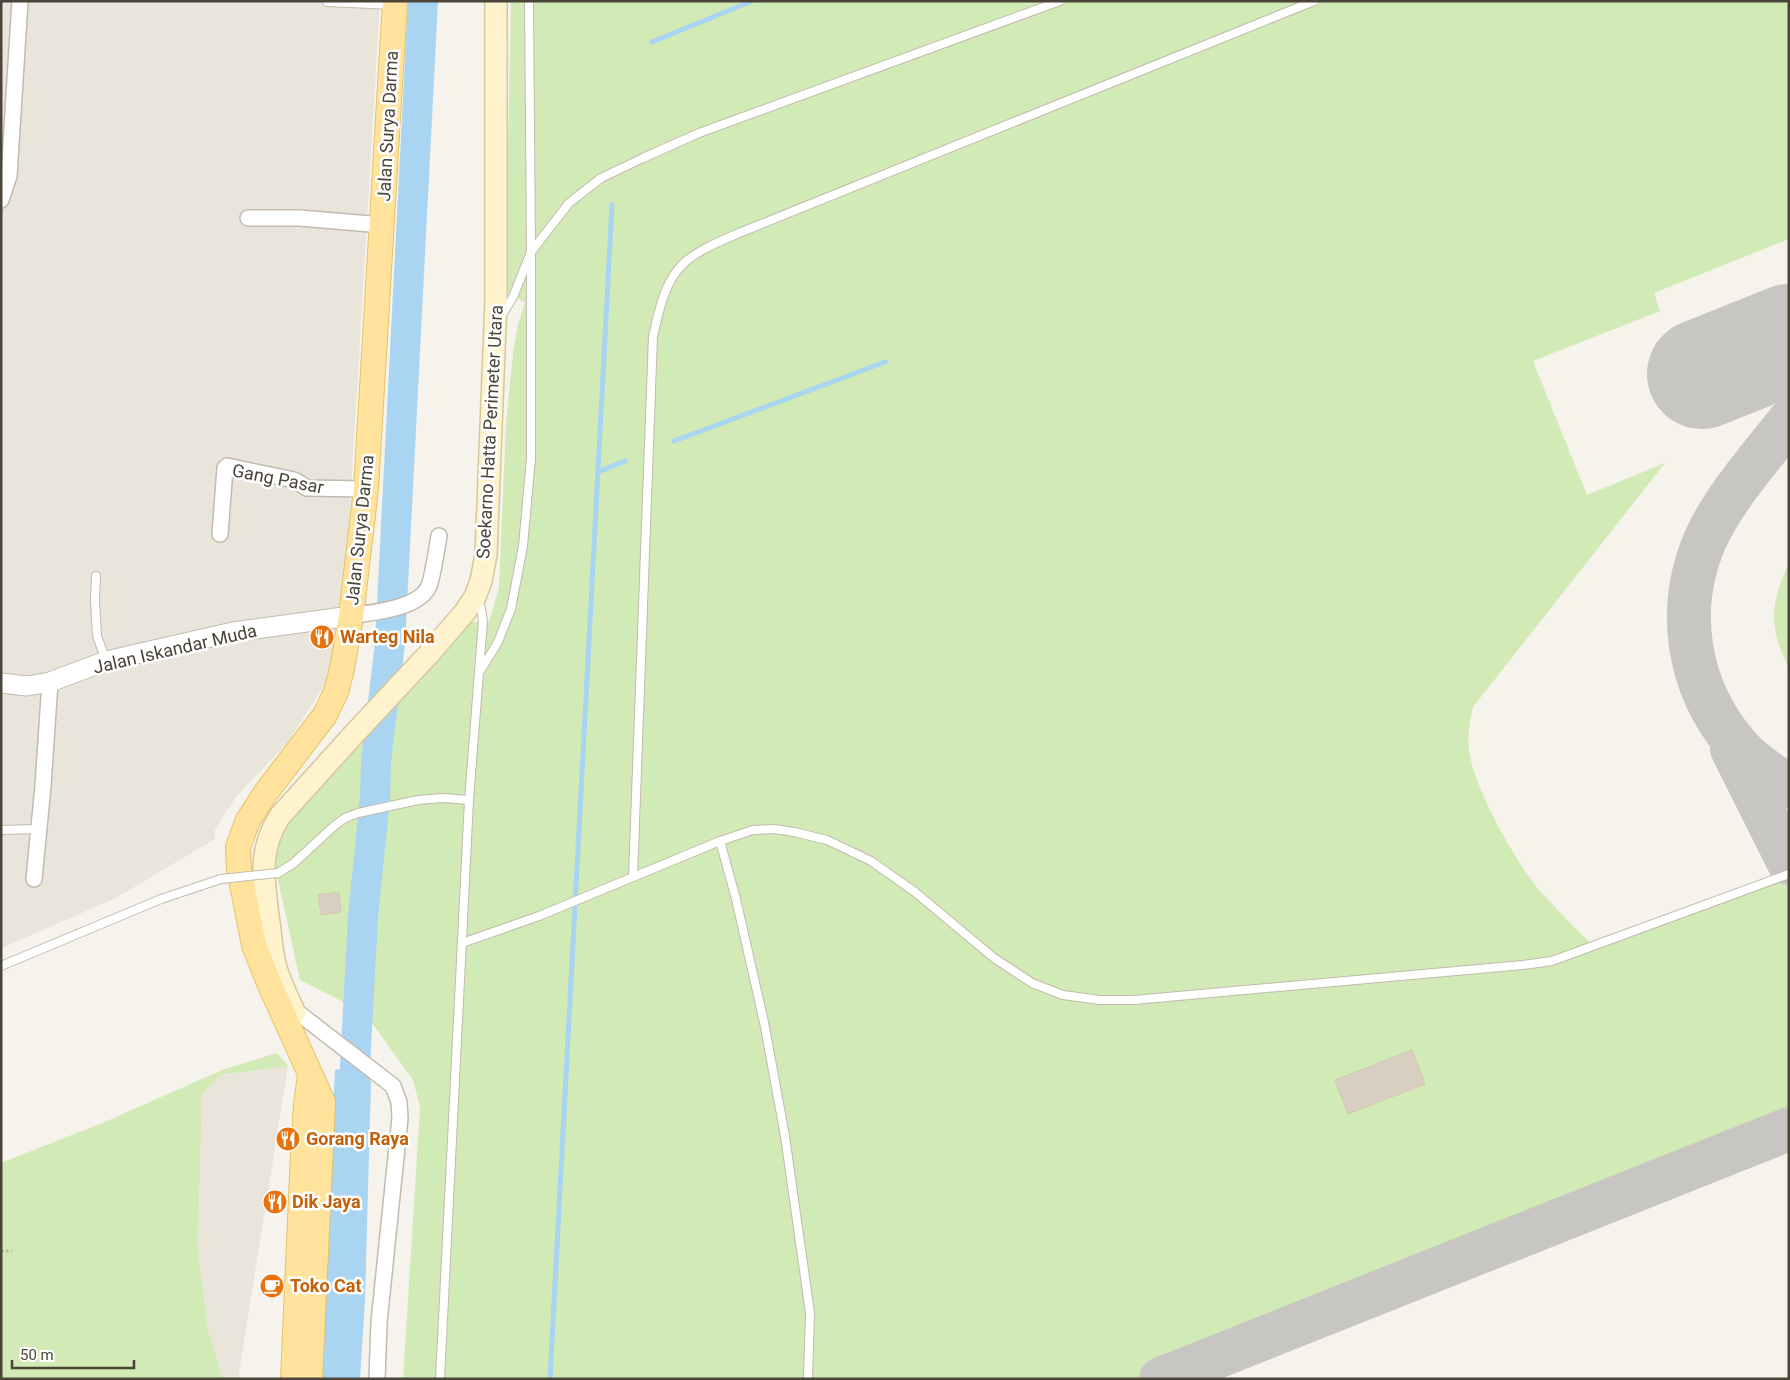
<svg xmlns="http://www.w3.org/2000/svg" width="1790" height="1380" viewBox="0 0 1790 1380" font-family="Roboto,sans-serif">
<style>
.residential{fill:#eae5da}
.green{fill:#d2eab5}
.water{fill:#a9d4f2}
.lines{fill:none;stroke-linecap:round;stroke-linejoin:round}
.stream{stroke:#a9d4f2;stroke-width:5}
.river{stroke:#a9d4f2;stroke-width:30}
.taxiway{stroke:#c8c6c3;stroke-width:44}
.runway{stroke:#c8c6c3;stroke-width:110}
.building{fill:#d8cfc1;stroke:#d3c7b4}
.service-casing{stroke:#c2bbae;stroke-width:10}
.minor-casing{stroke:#c2bbae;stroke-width:18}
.tertiary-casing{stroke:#c2bbae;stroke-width:21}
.secondary-casing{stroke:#d6c79b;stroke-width:24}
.primary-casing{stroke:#e6c16a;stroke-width:26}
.path{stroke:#c4b79f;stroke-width:3;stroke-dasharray:2.5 2.5;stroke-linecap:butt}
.service{stroke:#fff;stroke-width:8}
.minor{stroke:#fff;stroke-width:15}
.tertiary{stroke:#fff;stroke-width:19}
.secondary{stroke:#fff3cd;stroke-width:21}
.primary{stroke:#ffe39c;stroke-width:24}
.service-bridge-casing{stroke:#c2bbae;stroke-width:10;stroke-linecap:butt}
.service-bridge{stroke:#fff;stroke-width:8}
.labels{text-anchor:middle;stroke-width:5;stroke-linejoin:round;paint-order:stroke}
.street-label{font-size:18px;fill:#4b4439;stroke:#fff}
.food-label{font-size:18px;font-weight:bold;fill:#c56008;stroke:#fff;text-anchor:start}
</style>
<rect width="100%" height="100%" fill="#f6f3ec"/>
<g class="residential">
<path d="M3,1H380L341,660L287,743L236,797L215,829V839L116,898L1,948V19Z"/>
<path d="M288,1066L238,1379H223L208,1330L198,1247L202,1095L219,1075Z"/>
</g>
<g class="green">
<path d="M511,1H1789V239L1654,293L1660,311L1533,361L1587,495L1665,463L1473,707C1469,724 1467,739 1470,756C1476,791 1517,864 1540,891C1557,910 1576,928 1593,946L1789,874V1128L1781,1132L1161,1379H403L420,1107L413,1080L365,1013L300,980L274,862L273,835L472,622H489L499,588L506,423L513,353L518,324L525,303L505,291Z"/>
<path d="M1789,563V668C1768,626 1770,605 1789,563Z"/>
<path d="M277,1053L288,1066L219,1075L202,1095L198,1247L208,1330L223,1379H1V1163L107,1121L222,1070Z"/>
</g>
<path class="water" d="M355,1066L371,1082L365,1299L360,1379H319L335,1070Z"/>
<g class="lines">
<g class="stream">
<path d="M652,42L752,1"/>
<path d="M674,441L885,362"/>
<path d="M598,472L625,461"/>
<path d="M550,1379L612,205"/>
</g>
<path class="river" d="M355,1088V1066L363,917L375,798L376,762L390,643L423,1"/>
<g class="taxiway">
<path d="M1789,421C1761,457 1725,497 1706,538C1675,608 1687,686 1736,744C1750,761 1770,774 1789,786"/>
<path d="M1732,749L1789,863"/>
<path d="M1161,1379L1789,1129"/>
</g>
<path class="runway" d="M1702,374L1789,339"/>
</g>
<g class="building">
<path d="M339,892L341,912L321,915L318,895Z"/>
<path d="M1412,1050L1425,1084L1348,1114L1335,1080Z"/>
</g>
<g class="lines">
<defs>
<g id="service">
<path d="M327,2L393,5"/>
<path d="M502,315L513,297L531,252L529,1"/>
<path d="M96,576L95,600L97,636L106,661"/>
<path d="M479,673L498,642L511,609L523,546L531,458V252L569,203L601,178L643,158L699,133L1060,1"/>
<path d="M1,830L38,829"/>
<path d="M720,841L736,899L764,1022L785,1136L810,1313L808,1379"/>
<path d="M278,873L294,863L334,826L345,818L358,813L418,800L443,798L469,800"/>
<path d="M633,877L653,336C659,311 664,281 685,262C700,249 721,241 739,233L1314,1"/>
<path d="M462,943L539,916L720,841L753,830L774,829L794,832L827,840L871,861L915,892L994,958L1032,983L1063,995L1100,1000H1134L1523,965L1552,961L1789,874"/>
<path d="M1,966L161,899L221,879"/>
<path d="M440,1379L469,800L483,621L481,608L476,599"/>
</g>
<g id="minor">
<path d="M1,200L9,176L20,1"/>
<path d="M248,218H300L382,225"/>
<path d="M220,534L225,468L227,466L294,480L307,488L366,489"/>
<path d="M351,616C373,612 419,609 429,586C434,572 436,551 439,536"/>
<path d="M34,879L43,786L50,682"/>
<path d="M292,1008L393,1086L399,1102L400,1118L379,1322L377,1379"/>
</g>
<path id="tertiary" d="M1,683L27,686L50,682L106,661L233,632L351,616"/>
<path id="secondary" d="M295,1014C289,1000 281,984 276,968C272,954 271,937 269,923C264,883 257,851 280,816L355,733L426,657L465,612L475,597L481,581L486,555L496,300V1"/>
<g id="primary">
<path d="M293,1379L303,1152L306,1104L310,1076"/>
<path d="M310,1379L323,1102L269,983L254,945L239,869L238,847L248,820L267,791L325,715L336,692L342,669L351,616L366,489L395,1"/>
</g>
</defs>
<use href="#service" class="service-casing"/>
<use href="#minor" class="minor-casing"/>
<use href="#tertiary" class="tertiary-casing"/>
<use href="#secondary" class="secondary-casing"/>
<use href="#primary" class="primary-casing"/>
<path class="path" d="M1,1251H12"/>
<use href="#service" class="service"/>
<use href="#minor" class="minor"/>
<use href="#tertiary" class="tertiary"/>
<use href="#secondary" class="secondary"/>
<use href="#primary" class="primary"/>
<defs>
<path id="service-bridge" d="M221,879L278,873"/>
</defs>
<use href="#service-bridge" class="service-bridge-casing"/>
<use href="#service-bridge" class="service-bridge"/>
</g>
<defs>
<symbol id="restaurant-disc" viewBox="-11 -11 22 22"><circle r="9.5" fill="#e8710a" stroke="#fff"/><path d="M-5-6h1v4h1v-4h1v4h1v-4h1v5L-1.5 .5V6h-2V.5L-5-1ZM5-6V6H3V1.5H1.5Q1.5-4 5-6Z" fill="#fff"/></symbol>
<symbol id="cafe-disc" viewBox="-11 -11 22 22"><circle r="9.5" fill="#e8710a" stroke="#fff"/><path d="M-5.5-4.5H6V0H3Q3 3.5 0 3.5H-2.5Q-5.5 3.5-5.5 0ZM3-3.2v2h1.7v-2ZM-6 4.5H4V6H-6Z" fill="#fff"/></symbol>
</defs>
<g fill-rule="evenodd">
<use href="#restaurant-disc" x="308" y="623" width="28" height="28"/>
<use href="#restaurant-disc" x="274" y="1125" width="28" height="28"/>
<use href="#restaurant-disc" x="261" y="1188" width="28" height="28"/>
<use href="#cafe-disc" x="258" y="1272" width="28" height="28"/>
</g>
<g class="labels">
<g class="street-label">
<text transform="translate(388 126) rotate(-87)" y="6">Jalan Surya Darma</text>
<text transform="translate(490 432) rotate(-87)" y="6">Soekarno Hatta Perimeter Utara</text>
<text transform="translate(278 479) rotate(11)" y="6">Gang Pasar</text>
<text transform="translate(360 530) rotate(-84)" y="6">Jalan Surya Darma</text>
<text transform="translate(175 649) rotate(-13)" y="6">Jalan Iskandar Muda</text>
</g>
<g class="food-label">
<text x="340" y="643">Warteg Nila</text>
<text x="306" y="1145">Gorang Raya</text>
<text x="292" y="1208">Dik Jaya</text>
<text x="290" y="1292">Toko Cat</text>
</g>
</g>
<rect width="1790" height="1380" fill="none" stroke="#4b4439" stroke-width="5"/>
<path d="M12 1360v8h122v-8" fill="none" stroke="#4b4439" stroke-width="2.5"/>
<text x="20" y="1360" font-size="15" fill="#4b4439" stroke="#ffffff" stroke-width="4" paint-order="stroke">50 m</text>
</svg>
